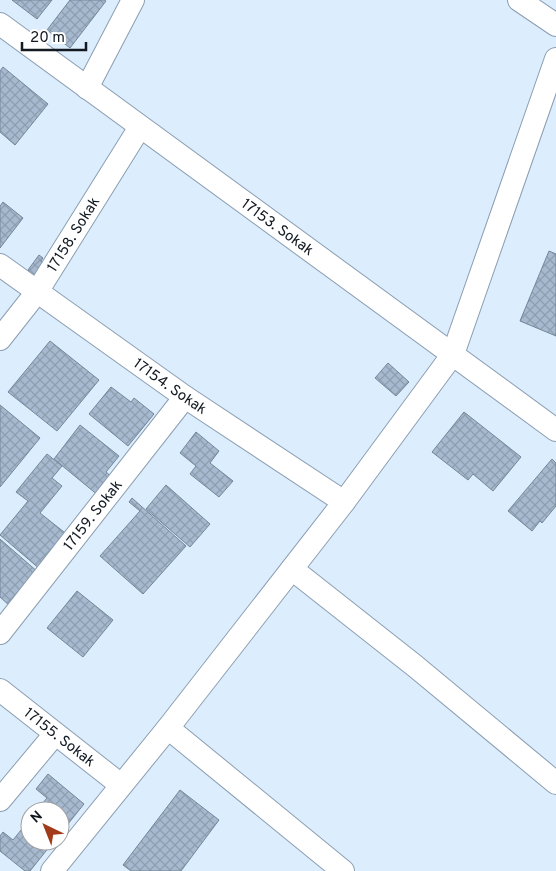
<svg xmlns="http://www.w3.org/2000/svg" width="556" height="871" viewBox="0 0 556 871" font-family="Overpass,sans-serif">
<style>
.building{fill:url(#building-cross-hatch);stroke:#748699}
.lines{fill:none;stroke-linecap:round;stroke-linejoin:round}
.minor-casing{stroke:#8b9eb1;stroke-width:24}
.minor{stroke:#fff;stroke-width:22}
.labels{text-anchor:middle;stroke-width:4.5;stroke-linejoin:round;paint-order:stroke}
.street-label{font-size:15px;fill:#121921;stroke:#fff}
</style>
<defs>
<pattern id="building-cross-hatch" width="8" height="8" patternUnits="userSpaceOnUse" patternTransform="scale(1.25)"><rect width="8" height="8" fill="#a6b9ce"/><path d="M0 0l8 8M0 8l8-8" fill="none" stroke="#8e9eb1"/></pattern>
</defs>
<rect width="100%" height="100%" fill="#dcedfe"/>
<g class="building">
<path d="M12,0H52L37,19Z"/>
<path d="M70,0H104L106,1L70,48L47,30Z"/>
<path d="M3,67L48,104L15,145L0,132V71Z"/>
<path d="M3,202L23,218L0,248V206Z"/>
<path d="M549,251L556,254V336L520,321Z"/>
<path d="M39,255L43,258L41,261L48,269L37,280L28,270Z"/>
<path d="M50,341L99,380L57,431L8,392Z"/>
<path d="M388,363L409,382L396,396L375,378Z"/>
<path d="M111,387L131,402L134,398L154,414L128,446L89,414Z"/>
<path d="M0,405L40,438L0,487Z"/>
<path d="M464,412L521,457L493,491L473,474L468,480L432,452Z"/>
<path d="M80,425L119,456L106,472L113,478L99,496L54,459Z"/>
<path d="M196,432L219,451L210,463L233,481L219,497L190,474L196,466L180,453Z"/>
<path d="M47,454L62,466L52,478L62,486L40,513L69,536L41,570L0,535L28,501L16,492Z"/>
<path d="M552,459L556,463V506L542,523L540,521L532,531L508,511Z"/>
<path d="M166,485L210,524L190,547L146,509Z"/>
<path d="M132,498L186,546L143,594L100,556L140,511L129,502Z"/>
<path d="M0,539L39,573L11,607L0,597Z"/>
<path d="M77,591L113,620L83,657L47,628Z"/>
<path d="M48,774L84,804L60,834V811H36L47,798L36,789Z"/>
<path d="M180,790L219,820L181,871H131L123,865Z"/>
<path d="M30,819V841H54L30,871H25L0,851V836L3,832L13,840Z"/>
</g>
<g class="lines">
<defs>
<g id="minor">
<path d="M519,0L556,25"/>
<path id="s1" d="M0,24L556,430"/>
<path d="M87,88L133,0"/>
<path id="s2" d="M0,265L185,397L344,502"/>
<path id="s3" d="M0,339L37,292L140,127"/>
<path d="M292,569L415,666L556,783"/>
<path id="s4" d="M0,633L185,397"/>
<path id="s5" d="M0,690L121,785"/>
<path d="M168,728L343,871"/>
<path d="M0,800L55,734"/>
<path d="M52,871L168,728L344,502L453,354L556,59"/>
</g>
</defs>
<use href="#minor" class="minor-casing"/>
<use href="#minor" class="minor"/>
</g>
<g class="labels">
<g class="street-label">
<text dy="5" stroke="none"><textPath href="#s1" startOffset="344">17153. Sokak</textPath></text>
<text dy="5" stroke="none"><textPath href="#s3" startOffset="128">17158. Sokak</textPath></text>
<text dy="5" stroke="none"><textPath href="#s2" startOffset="209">17154. Sokak</textPath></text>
<text dy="5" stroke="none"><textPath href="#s4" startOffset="150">17159. Sokak</textPath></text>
<text dy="5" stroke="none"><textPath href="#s5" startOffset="76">17155. Sokak</textPath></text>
</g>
</g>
<g transform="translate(45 826) rotate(317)"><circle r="24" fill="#ffffff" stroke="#a0a3a6"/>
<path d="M0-4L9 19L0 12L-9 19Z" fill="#a23b1b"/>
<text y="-8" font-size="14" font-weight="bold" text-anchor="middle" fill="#121921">N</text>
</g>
<path d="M22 42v8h64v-8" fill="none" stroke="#121921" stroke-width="2.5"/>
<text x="30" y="42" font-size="15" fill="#121921" stroke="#ffffff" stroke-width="4" paint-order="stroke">20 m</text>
</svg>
